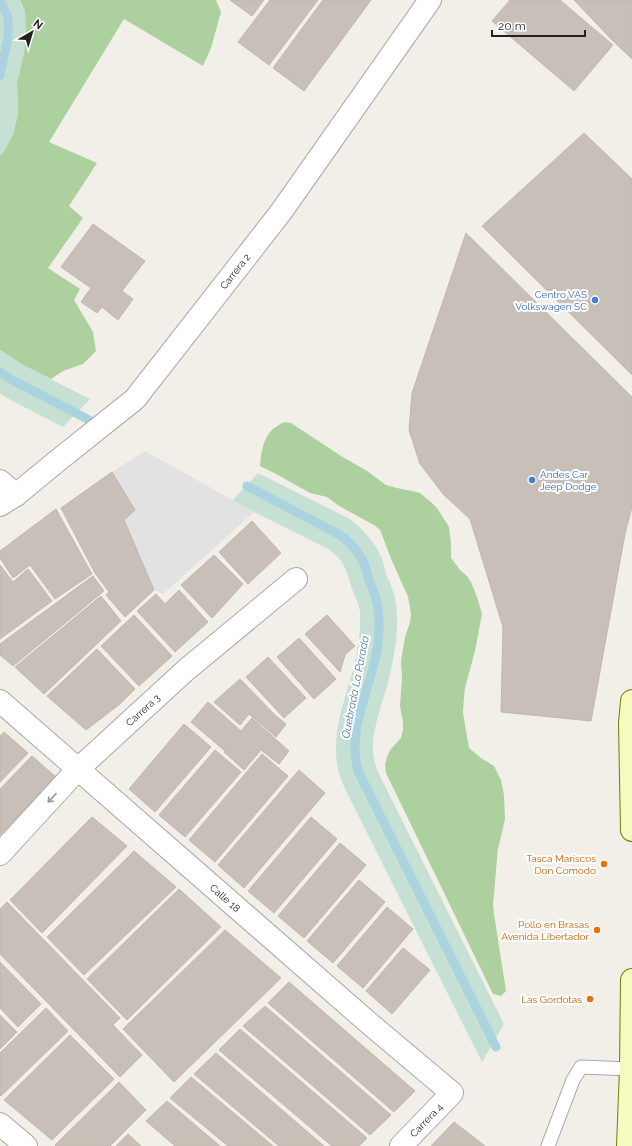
<svg xmlns="http://www.w3.org/2000/svg" width="632" height="1146" viewBox="0 0 632 1146" font-family="Raleway,sans-serif">
<style>
.forest{fill:#add19e}
.wetland{fill:#c6e0d4}
.parking{fill:#e2e2e2}
.lines{fill:none;stroke-linecap:round;stroke-linejoin:round}
.stream{stroke:#aad3df;stroke-width:9}
.building{fill:#c7bfb8;stroke:#c4b6ab}
.service-casing{stroke:#a9a9a9;stroke-width:15}
.minor-casing{stroke:#a9a9a9;stroke-width:24}
.secondary-casing{stroke:#707d05;stroke-width:24}
.service{stroke:#fff;stroke-width:13}
.minor{stroke:#fff;stroke-width:22}
.secondary{stroke:#f7fabf;stroke-width:22}
.oneway{stroke:#9c9c9c}
.shop-dot{fill:#3f7fe0;stroke:#fff;stroke-width:1.5}
.food-dot{fill:#e8710a;stroke:#fff;stroke-width:1.5}
.labels{text-anchor:middle;stroke-width:4;stroke-linejoin:round;paint-order:stroke}
.street-label{font-size:10px;fill:#222;stroke:#fff}
.shop-label{font-size:10px;fill:#366cbe;stroke:#fff;text-anchor:end}
.food-label{font-size:10px;fill:#c56008;stroke:#fff;text-anchor:end}
.water-label{font-size:11px;font-style:italic;fill:#4a7aab;stroke:#fff}
</style>
<rect width="100%" height="100%" fill="#f2efe9"/>
<g class="forest">
<path d="M20,0H216L221,12L211,48L203,66L124,19L49,142L97,163L69,206L83,218L48,268L80,289L74,300L93,332L96,351L83,364L63,371L51,379L23,365L0,350V155L4,151L13,134L18,114L17,82L20,70L25,11Z"/>
<path d="M285,422L291,423L341,456L367,471L386,485L397,488L412,491L420,493L431,502L437,508L449,527L451,543V558L461,571L467,576L471,582L477,597L482,614L475,651L465,688L464,697L463,713L469,748L481,758L494,766L501,780L504,795L505,819L500,841L498,848L493,905L494,914L506,991L501,996L493,994L386,773L385,765L387,757L390,750L401,738L403,730V722L400,706L402,678L401,661L405,637L410,622L411,614L408,597L405,590L392,561L380,530L374,525L339,506L327,497L310,493L276,474L260,466C262,447 264,430 285,422Z"/>
</g>
<g class="wetland">
<path d="M0,0H20L25,11L26,31L24,54L17,82L18,114L13,134L4,151L0,155Z"/>
<path d="M0,350L23,365L90,399L63,427L5,397L0,394Z"/>
<path d="M258,473L350,519C365,531 377,544 383,562C384,566 385,570 386,574C389,581 392,587 394,594C401,619 395,653 389,679C383,703 369,734 374,759C375,764 377,769 379,774L504,1024L482,1062L345,789C342,781 338,772 337,763C332,731 345,700 353,670C358,651 361,631 360,612C359,602 353,593 350,583C346,568 343,560 330,550L232,501Z"/>
</g>
<path class="parking" d="M145,451L254,512L163,594L154,590L124,520L135,510L112,472Z"/>
<g class="lines">
<g class="stream">
<path d="M0,1C2,6 5,11 7,15C12,34 3,56 0,75"/>
<path d="M0,372L14,381L99,425"/>
<path d="M247,486L340,535C351,543 361,554 366,568C367,572 367,576 369,580C373,589 377,598 378,609C381,630 377,655 371,675C362,706 349,738 358,771L496,1047"/>
</g>
</g>
<g class="building">
<path d="M230,0H264L252,16Z"/>
<path d="M270,0H318L269,65L238,42Z"/>
<path d="M323,0H371L304,91L273,68Z"/>
<path d="M510,0H560L613,45L574,91L492,21Z"/>
<path d="M574,0H632V59L612,40Z"/>
<path d="M584,133L632,179V375L482,226Z"/>
<path d="M93,224L145,261L122,291L133,299L118,320L102,307L97,313L81,302L91,288L61,267Z"/>
<path d="M466,233L632,397V507L625,534L591,721L501,712L503,627L470,519L444,495L420,464L409,430L412,393Z"/>
<path d="M112,472L135,510L124,520L154,590L125,617L106,595L109,592L95,573L61,508Z"/>
<path d="M56,509L92,574L55,599L30,565L13,578L0,558V551Z"/>
<path d="M252,521L281,553L248,584L219,552Z"/>
<path d="M214,555L243,584L212,618L181,585Z"/>
<path d="M0,565L13,582L28,569L52,601L0,639Z"/>
<path d="M93,576L104,591L13,666L0,655V644Z"/>
<path d="M179,590L208,622L175,652L137,611L156,594L165,604Z"/>
<path d="M101,596L121,621L44,694L15,667Z"/>
<path d="M134,615L172,656L139,686L101,646Z"/>
<path d="M327,615L355,646L345,655L340,672L305,634Z"/>
<path d="M299,638L336,679L314,699L277,657Z"/>
<path d="M97,649L135,689L120,704L86,730L47,696Z"/>
<path d="M268,657L306,698L284,718L246,677Z"/>
<path d="M240,679L276,716L286,724L276,737L249,714L240,725L214,702Z"/>
<path d="M208,702L241,731L252,718L289,751L279,764L261,750L244,770L224,752L225,751L191,722Z"/>
<path d="M184,724L211,747L155,812L129,789Z"/>
<path d="M4,732L28,753L0,782V736Z"/>
<path d="M215,750L241,772L185,837L159,815Z"/>
<path d="M262,754L288,776L215,862L189,840Z"/>
<path d="M32,756L56,777L0,835V789Z"/>
<path d="M299,770L325,793L244,888L218,865Z"/>
<path d="M92,817L127,846L42,933L10,900Z"/>
<path d="M311,817L337,839L274,913L248,891Z"/>
<path d="M340,843L366,865L304,938L278,916Z"/>
<path d="M134,851L176,887L84,975L47,937Z"/>
<path d="M359,880L385,902L333,963L307,941Z"/>
<path d="M179,889L221,927L127,1020L87,979Z"/>
<path d="M7,902L120,1018L113,1025L142,1055L120,1077L0,954V909Z"/>
<path d="M387,907L413,929L363,988L337,966Z"/>
<path d="M225,930L281,978L174,1082L123,1029Z"/>
<path d="M403,948L430,970L392,1014L366,991Z"/>
<path d="M0,962L41,1004L18,1027L0,1008Z"/>
<path d="M289,982L415,1091L394,1112L268,1003Z"/>
<path d="M265,1006L391,1115L370,1135L243,1026Z"/>
<path d="M46,1008L68,1031L1,1096L0,1095V1053Z"/>
<path d="M0,1015L17,1032L0,1049Z"/>
<path d="M240,1029L367,1138L359,1146H332L219,1050Z"/>
<path d="M70,1035L114,1079L52,1140L4,1100Z"/>
<path d="M216,1053L324,1146H279L194,1074Z"/>
<path d="M191,1077L273,1146H228L170,1098Z"/>
<path d="M119,1082L146,1110L110,1146H56L55,1145Z"/>
<path d="M167,1101L220,1146H175L146,1121Z"/>
<path d="M454,1122L485,1146H431Z"/>
<path d="M128,1134L141,1146H116Z"/>
</g>
<g class="lines">
<defs>
<path id="service" d="M548,1146L573,1080L581,1067L631,1069"/>
<g id="minor">
<path d="M0,481L16,495"/>
<path id="s1" d="M0,505L16,495L56,462L135,399L281,212L430,0"/>
<path id="s2" d="M0,701L370,1024L452,1093L401,1146"/>
<path id="s3" d="M0,854L78,769L186,670L296,579"/>
<path d="M0,1124L26,1146"/>
</g>
<g id="secondary">
<path d="M632,701L630,723L632,830"/>
<path d="M628,1146L631,1069L632,980"/>
</g>
</defs>
<use href="#service" class="service-casing"/>
<use href="#minor" class="minor-casing"/>
<use href="#secondary" class="secondary-casing"/>
<use href="#service" class="service"/>
<use href="#minor" class="minor"/>
<use href="#secondary" class="secondary"/>
</g>
<defs><path id="oneway-shaft" d="M-6 0H5M1.5-3L5.5 0L1.5 3" fill="none" stroke-width="1.6" stroke-linecap="round" stroke-linejoin="round"/></defs>
<use class="oneway" href="#oneway-shaft" transform="translate(52 798) rotate(133)"/>
<g class="shop-dot">
<circle cx="595" cy="300" r="4"/>
<circle cx="532" cy="480" r="4"/>
</g>
<g class="food-dot">
<circle cx="604" cy="864" r="4"/>
<circle cx="597" cy="930" r="4"/>
<circle cx="590" cy="999" r="4"/>
</g>
<g class="labels">
<g class="street-label">
<text dy="4" stroke="none"><textPath href="#s1" startOffset="334">Carrera 2</textPath></text>
<text dy="4" stroke="none"><textPath href="#s3" startOffset="203">Carrera 3</textPath></text>
<text dy="4" stroke="none"><textPath href="#s2" startOffset="299">Calle 18</textPath></text>
<text transform="translate(426 1120) rotate(-46)" y="4">Carrera 4</text>
</g>
<g class="shop-label">
<text x="587" y="298">Centro VAS<tspan x="587" dy="12">Volkswagen SC</tspan></text>
<text x="540" y="478" text-anchor="start">Andes Car<tspan x="540" dy="12">Jeep Dodge</tspan></text>
</g>
<g class="food-label">
<text x="596" y="862">Tasca Mariscos<tspan x="596" dy="12">Don Comodo</tspan></text>
<text x="589" y="928">Pollo en Brasas<tspan x="589" dy="12">Avenida Libertador</tspan></text>
<text x="582" y="1003">Las Gordotas</text>
</g>
<g class="water-label">
<text transform="translate(355 687) rotate(-79)" y="4">Quebrada La Parada</text>
</g>
</g>
<g transform="translate(32 32) rotate(38)" stroke="#ffffff" stroke-width="3" paint-order="stroke">
<path d="M0-3L7 15L0 10L-7 15Z" fill="#222222"/>
<text y="-6" font-size="11" font-weight="bold" text-anchor="middle" fill="#222222">N</text>
</g>
<path d="M492 30v6h93v-6" fill="none" stroke="#222222" stroke-width="2"/>
<text x="498" y="30" font-size="12" fill="#222222" stroke="#ffffff" stroke-width="3" paint-order="stroke">20 m</text>
</svg>
